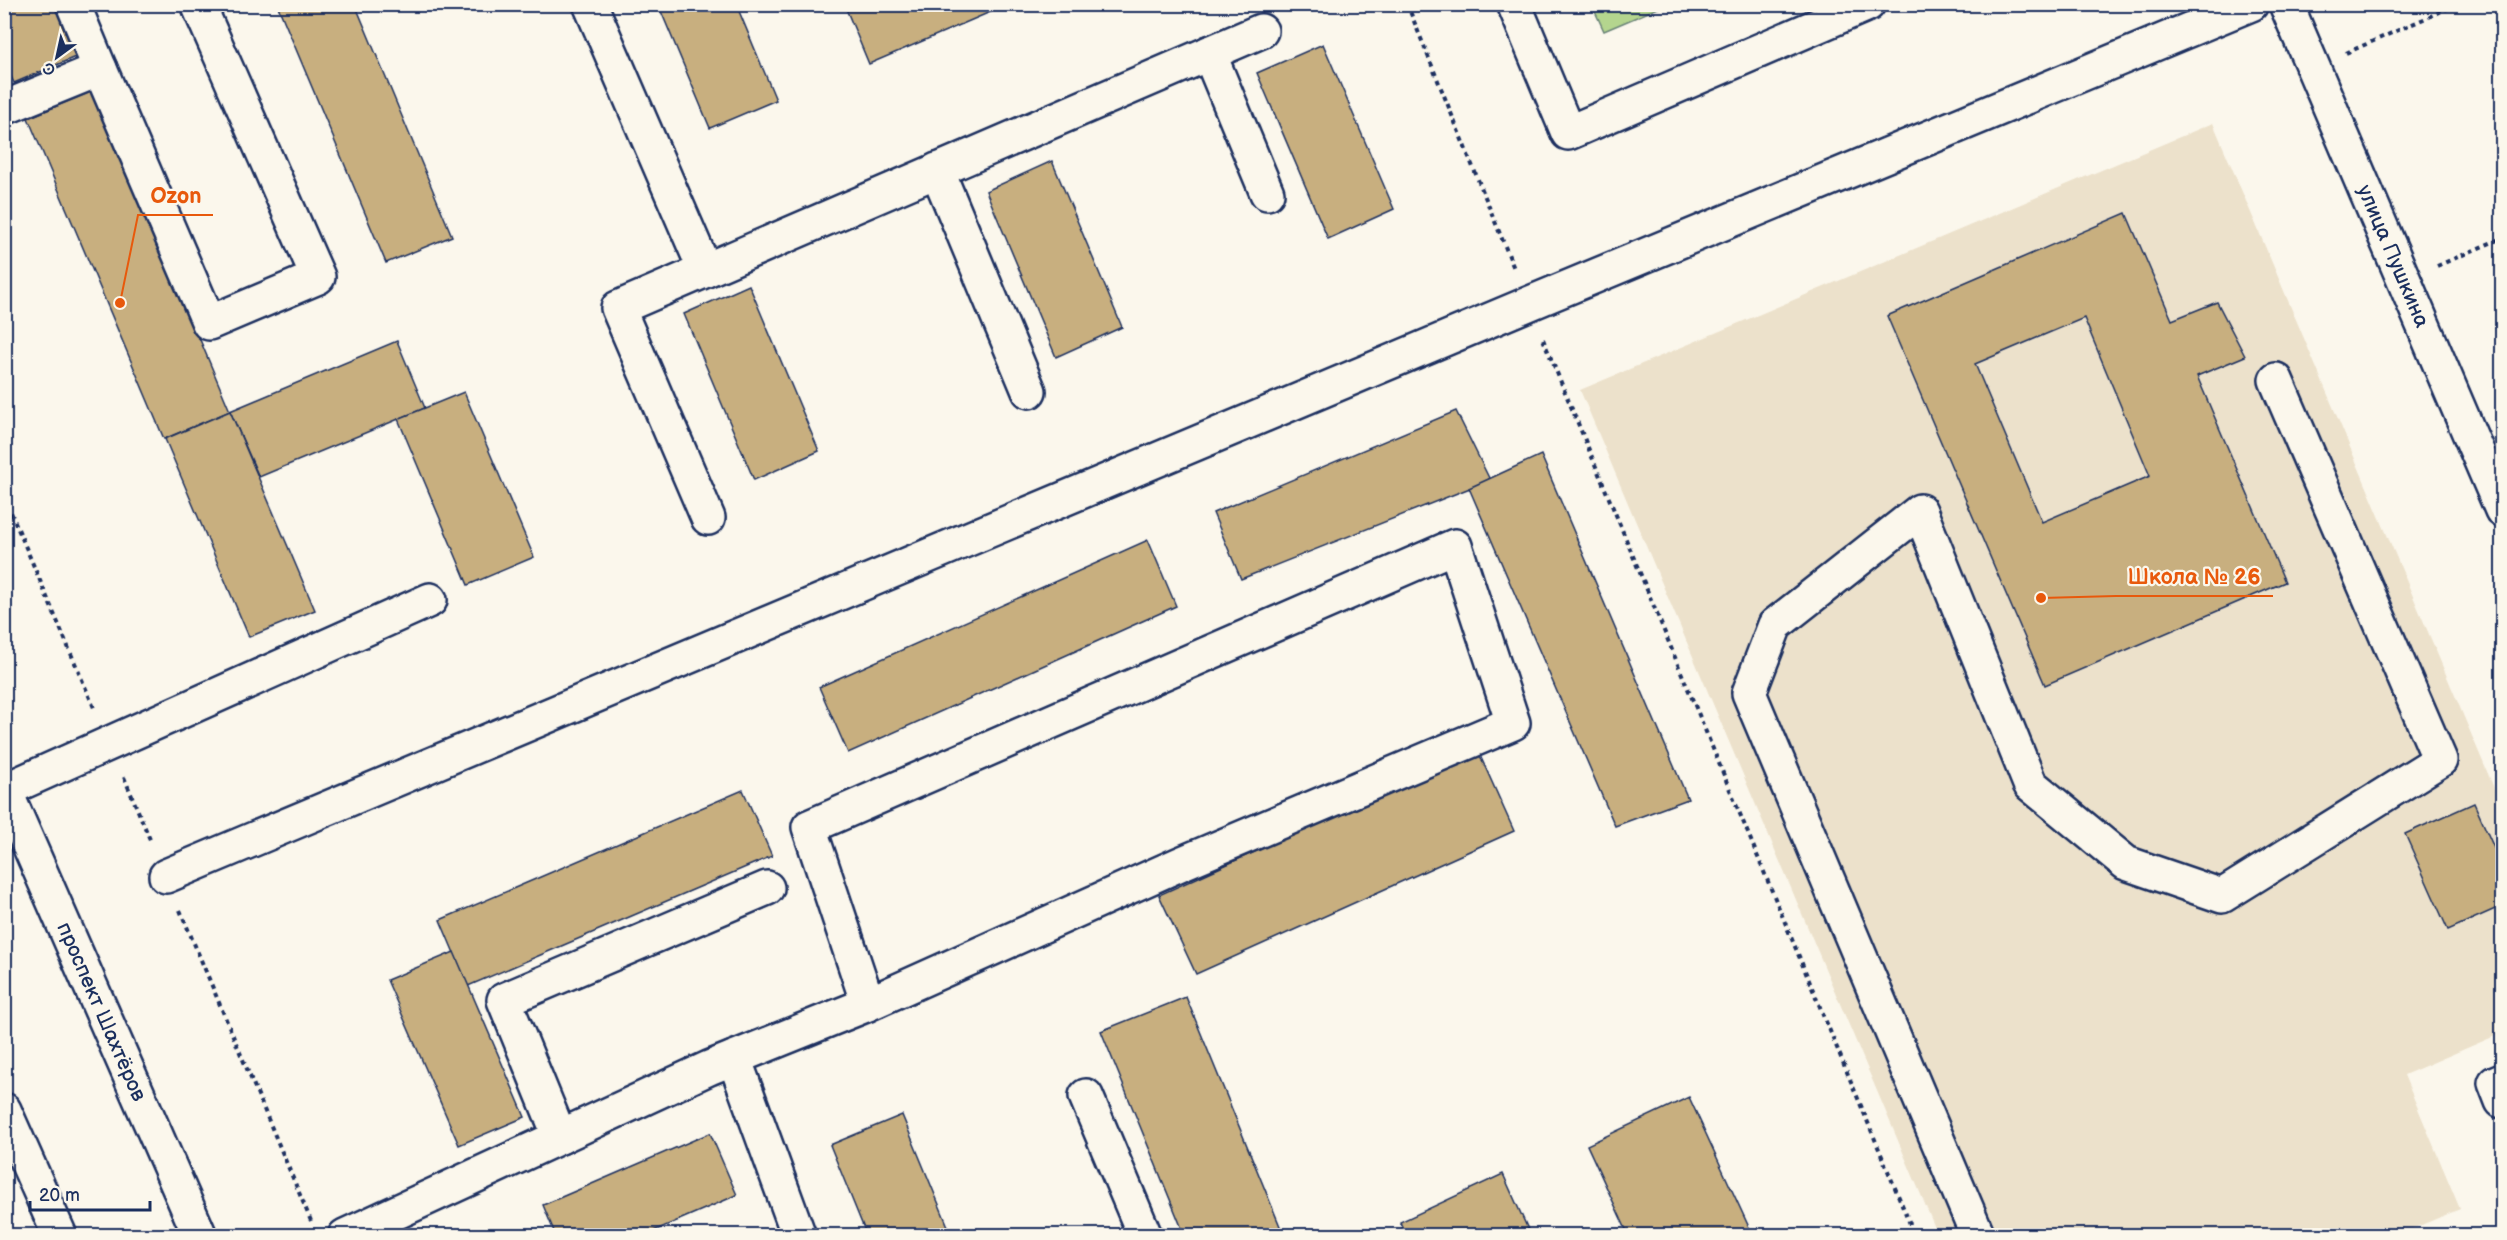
<svg xmlns="http://www.w3.org/2000/svg" width="2507" height="1240" viewBox="0 0 2507 1240" font-family="'Balsamiq Sans',sans-serif">
<style>
.built{fill:#ece1cb}
.green{fill:#b4d58e;stroke:#688276;stroke-width:1.5}
.building{fill:#c8af7f;stroke:#1b2f5e;stroke-width:1.5;fill-rule:evenodd}
.lines{fill:none;stroke-linecap:round;stroke-linejoin:round}
.minor-casing{stroke:#1b2f5e;stroke-width:38}
.major-casing{stroke:#1b2f5e;stroke-width:38}
.path{stroke:#1b2f5e;stroke-width:4;stroke-dasharray:4.5 4.5;stroke-linecap:butt}
.minor{stroke:#fbf7ec;stroke-width:33}
.major{stroke:#fbf7ec;stroke-width:33}
.labels{text-anchor:middle;stroke-width:4.5;stroke-linejoin:round;paint-order:stroke}
.street-label{font-size:21px;fill:#1b2f5e;stroke:#fbf7ec}
.leader{fill:none;stroke:#e8590c;stroke-width:2}
.callout-dot{fill:#e8590c;stroke:#fbf7ec;stroke-width:2}
.callout-label{font-size:22px;text-anchor:middle;font-weight:bold;fill:#e8590c;stroke:#fbf7ec;stroke-width:4.5;stroke-linejoin:round;paint-order:stroke}
</style>
<rect width="100%" height="100%" fill="#fbf7ec"/>
<filter id="ink" filterUnits="userSpaceOnUse"><feTurbulence type="fractalNoise" baseFrequency=".0167" numOctaves="2"/><feDisplacementMap in="SourceGraphic" scale="12" xChannelSelector="R" yChannelSelector="G"/><feConvolveMatrix kernelMatrix="1 2 1 2 8 2 1 2 1" color-interpolation-filters="sRGB"/></filter>
<g filter="url(#ink)">
<path class="built" d="M2213,123L2502,807V1033L2404,1075L2460,1209L2397,1235H1938L1580,390Z"/>
<path class="green" d="M1592,5H1665L1604,31Z"/>
<g class="building">
<path d="M4,4H59L80,55L14,83L4,61Z"/>
<path d="M277,4H355L452,236L386,263Z"/>
<path d="M658,4H736L776,100L710,128Z"/>
<path d="M844,4H1009L869,64Z"/>
<path d="M1323,44L1394,209L1328,239L1257,73Z"/>
<path d="M95,90L230,411L164,439L28,118Z"/>
<path d="M1052,161L1122,327L1056,357L986,191Z"/>
<path d="M2126,213L2172,320L2217,302L2245,356L2197,376L2285,582L2045,685L1887,316ZM2084,318L2150,476L2042,522L1975,364Z"/>
<path d="M749,285L819,451L754,480L684,314Z"/>
<path d="M397,341L425,408L259,477L230,411Z"/>
<path d="M464,392L534,557L468,585L398,419Z"/>
<path d="M230,411L315,610L249,637L165,439Z"/>
<path d="M1456,411L1490,480L1241,579L1213,513Z"/>
<path d="M1541,455L1688,799L1615,826L1469,488Z"/>
<path d="M1148,540L1176,606L848,753L819,687Z"/>
<path d="M1478,751L1514,831L1196,974L1159,895Z"/>
<path d="M743,790L772,856L468,986L440,920Z"/>
<path d="M2474,803L2502,866V906L2448,930L2405,834Z"/>
<path d="M454,952L525,1117L459,1145L387,980Z"/>
<path d="M1186,997L1284,1236H1185L1101,1031Z"/>
<path d="M1689,1097L1753,1236H1629L1587,1145Z"/>
<path d="M902,1115L952,1236H867L830,1145Z"/>
<path d="M710,1133L737,1195L642,1236H556L543,1205Z"/>
<path d="M1503,1174L1531,1236H1406L1400,1222Z"/>
</g>
<g class="lines">
<defs>
<g id="minor">
<path d="M73,4L100,69"/>
<path d="M590,4L705,270"/>
<path d="M1514,4L1568,133L1868,4"/>
<path id="s1" d="M2286,4L2502,510"/>
<path d="M1209,53L1267,193"/>
<path d="M4,108L100,69L209,323L318,277L198,4"/>
<path d="M937,170L1029,391"/>
<path d="M708,518L618,308L1261,31"/>
<path d="M5,790L430,600"/>
<path d="M166,876L1528,304L2251,4"/>
<path d="M734,1058L799,1236"/>
<path d="M2502,1080L2495,1083L2502,1101"/>
<path d="M1086,1096L1145,1236"/>
<path d="M4,1110L60,1236"/>
<path d="M560,1137L504,1000L767,888"/>
<path d="M345,1236L709,1068L868,1004L1180,864L1513,723L1455,546L809,827L868,1004"/>
<path d="M1978,1236L1749,693L1775,625L1920,511L2030,784L2126,863L2222,896L2440,760L2276,380"/>
</g>
<g id="major">
<path id="s2" d="M4,788L200,1236"/>
</g>
</defs>
<use href="#minor" class="minor-casing"/>
<use href="#major" class="major-casing"/>
<g class="path">
<path d="M1407,4L1515,271"/>
<path d="M2346,53L2458,4"/>
<path d="M2437,266L2502,238"/>
<path d="M1543,339L1915,1236"/>
<path d="M4,496L95,710"/>
<path d="M124,777L151,842"/>
<path d="M180,910L311,1221"/>
</g>
<use href="#minor" class="minor"/>
<use href="#major" class="major"/>
</g>
</g>
<g class="labels">
<g class="street-label">
<text dy="7" stroke="none"><textPath href="#s1" startOffset="274">улица Пушкина</textPath></text>
<text dy="7" stroke="none"><textPath href="#s2" startOffset="244">проспект Шахтёров</textPath></text>
</g>
</g>
<path class="leader" d="M120 303L138 215H213M2041 598L2116 596H2273"/>
<g class="callout-dot">
<circle cx="120" cy="303" r="6"/>
<circle cx="2041" cy="598" r="6"/>
</g>
<g class="callout-label">
<text x="176" y="203">Ozon</text>
<text x="2194" y="584">Школа № 26</text>
</g>
<rect width="2507" height="1240" fill="none" stroke="#fbf7ec" stroke-width="24"/>
<rect x="12" y="12" width="2483" height="1216" fill="none" stroke="#1b2f5e" stroke-width="2" filter="url(#ink)"/>
<g transform="translate(57 57) rotate(213)" stroke="#fbf7ec" stroke-width="4.5" paint-order="stroke">
<path d="M0-4.5L10 22L0 15L-10 22Z" fill="#1b2f5e"/>
<text y="-9" font-size="16" font-weight="bold" text-anchor="middle" fill="#1b2f5e">С</text>
</g>
<path d="M30 1201v9h120v-9" fill="none" stroke="#1b2f5e" stroke-width="3"/>
<text x="39" y="1201" font-size="18" fill="#1b2f5e" stroke="#fbf7ec" stroke-width="4.5" paint-order="stroke">20 m</text>
</svg>
